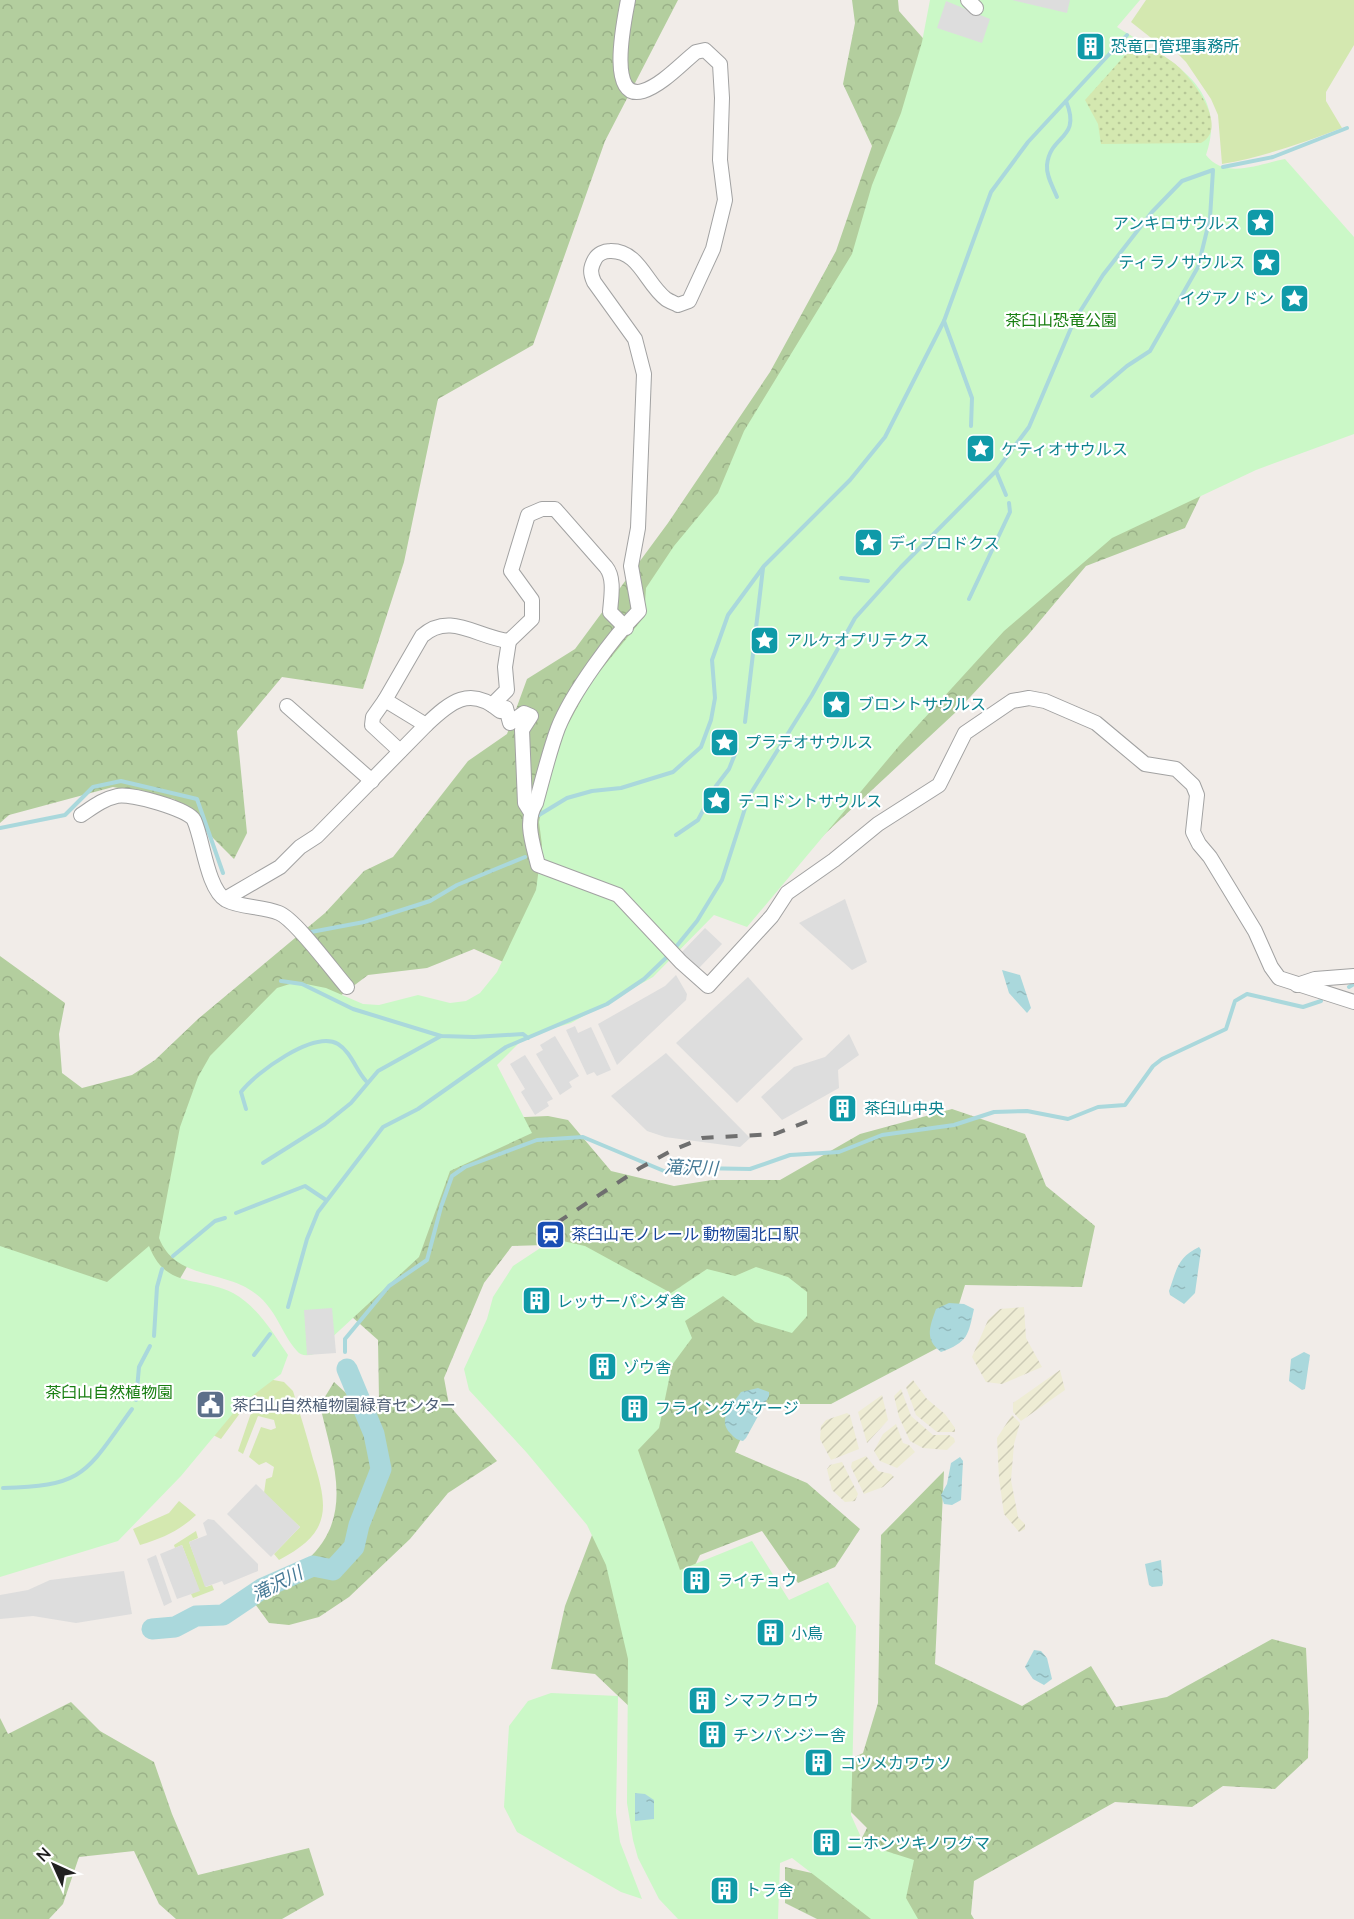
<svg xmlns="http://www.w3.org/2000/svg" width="1354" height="1919" viewBox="0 0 1354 1919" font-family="Lato,'Noto Sans JP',sans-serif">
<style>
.farmland{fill:url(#farmland-furrows)}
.grass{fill:#d4e8b0}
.forest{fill:url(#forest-crowns)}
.park{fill:#cbf8c7}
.garden{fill:url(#garden-dots)}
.parking{fill:#ddd}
.water{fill:url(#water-ripples)}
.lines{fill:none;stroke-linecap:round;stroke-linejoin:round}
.stream{stroke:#aad8dc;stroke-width:4}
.river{stroke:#aad8dc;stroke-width:21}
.minor-casing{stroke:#a2a2a2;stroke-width:16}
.minor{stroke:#fff;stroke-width:14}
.rail{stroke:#6f6f6f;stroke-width:4;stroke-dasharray:12 12;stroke-linecap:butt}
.labels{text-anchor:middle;stroke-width:4.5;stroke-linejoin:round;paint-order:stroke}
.culture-label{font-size:16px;fill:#0d838f;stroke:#fff;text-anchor:start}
.park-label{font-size:16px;fill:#177e10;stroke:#fff}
.transit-label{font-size:16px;fill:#164399;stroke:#fff;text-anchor:start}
.service-label{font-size:16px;fill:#4e5e75;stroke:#fff;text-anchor:start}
.water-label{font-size:18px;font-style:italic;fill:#467a96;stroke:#fff}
</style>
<defs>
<pattern id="farmland-furrows" width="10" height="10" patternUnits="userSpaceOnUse" patternTransform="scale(1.5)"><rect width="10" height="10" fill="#eeecd4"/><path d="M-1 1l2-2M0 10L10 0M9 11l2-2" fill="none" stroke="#cccab6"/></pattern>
<pattern id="forest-crowns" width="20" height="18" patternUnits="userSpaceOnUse" patternTransform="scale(1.5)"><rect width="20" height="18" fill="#b3ce9e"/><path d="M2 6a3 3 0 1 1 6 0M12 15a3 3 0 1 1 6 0" fill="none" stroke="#9ab188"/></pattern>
<pattern id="garden-dots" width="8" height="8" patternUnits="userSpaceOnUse" patternTransform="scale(1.5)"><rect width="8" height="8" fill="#d4e8b0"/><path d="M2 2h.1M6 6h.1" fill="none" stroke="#b6c797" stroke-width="1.8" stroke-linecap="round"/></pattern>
<pattern id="water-ripples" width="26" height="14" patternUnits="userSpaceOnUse" patternTransform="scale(1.5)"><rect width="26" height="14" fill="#aad8dc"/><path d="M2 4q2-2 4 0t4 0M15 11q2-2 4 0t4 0" fill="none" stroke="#92b9bc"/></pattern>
</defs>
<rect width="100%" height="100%" fill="#f1ece8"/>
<g class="farmland">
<path d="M1024,1307L1026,1338L1042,1367L1002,1384L986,1382L972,1357L988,1320L1000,1309Z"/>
<path d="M1060,1370L1065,1390L1021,1421L1013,1412V1403Z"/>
<path d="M913,1380L927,1399L945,1414L955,1428V1432H937L916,1415L906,1387Z"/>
<path d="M901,1389L911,1416L933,1435H949L954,1438L955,1442L947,1450L923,1448L910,1441L899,1417L894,1396Z"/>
<path d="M882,1395L888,1420L867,1443L858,1412Z"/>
<path d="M847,1413L850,1415L859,1449L831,1460L820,1439L821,1426L826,1420Z"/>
<path d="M1012,1415L1020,1423L1014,1444L1011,1480L1018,1517L1025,1524V1529L1019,1532L1004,1514L999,1478L997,1438Z"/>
<path d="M896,1424L903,1443L909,1445L915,1452L897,1468L880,1461L874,1451L883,1434Z"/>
<path d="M866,1456L878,1471L891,1474L894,1477L883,1487L864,1494L851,1467L852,1462Z"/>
<path d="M842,1462L858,1494L855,1501L845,1502L832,1490L827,1469L830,1465Z"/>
</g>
<g class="grass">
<path d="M1146,0H1354V45L1326,92V101L1342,128C1302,143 1263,157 1222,164L1218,115L1211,99L1186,62L1170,46L1155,41L1131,22Z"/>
<path d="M263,1378L284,1382L293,1391C300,1414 307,1436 313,1459C329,1509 331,1533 279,1560L274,1554L300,1527L264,1493L266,1479L272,1477L274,1467L266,1462L259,1465L249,1457L261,1427L271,1430L276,1428L274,1420L258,1416L243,1454L238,1451L251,1413L243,1409L221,1439L211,1434Z"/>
<path d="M179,1501L196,1515C179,1531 163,1538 140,1545L133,1529L169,1513Z"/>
<path d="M196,1531L198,1538L189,1542L206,1587L212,1585L214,1590L193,1598L191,1594L199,1590L182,1545L175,1548L174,1545Z"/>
</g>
<g class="forest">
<path d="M0,0H678L605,141L533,345L438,399L404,562L363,689L282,677L237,731L247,833L234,859L174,799L113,787L9,815L0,823Z"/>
<path d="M852,0H898L899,11L958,78L925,617L1226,443L1185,528L1086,566L1028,635L957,711L757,897L519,969L474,949L427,968L368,975L307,1021L218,1213L174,1289L0,1285V956L65,1003L59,1034L62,1073L82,1088L132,1075L155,1060L198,1019L325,913L364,871L393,857L468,761L507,734L527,679L575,649L668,523L770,372L836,251L872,146L843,84L855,23Z"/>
<path d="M952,1109L1025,1134L1046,1186L1095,1226L1082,1287L965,1285L947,1343L831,1404H756L735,1452L807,1483L860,1529L835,1567L798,1583L762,1531L700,1555L673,1610L634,1711L595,1674L551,1669L565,1606L597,1522L577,1244L512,1246L484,1283L444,1378L449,1405L497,1461L448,1493L410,1539L349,1597L319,1617L289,1625L269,1623L247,1593C266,1583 291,1574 307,1560C356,1516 332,1460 320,1405L334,1382L370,1415L379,1400L378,1340L342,1308L352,1235L503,1118L548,1116L568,1120L611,1171L674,1186L712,1180H780L860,1134Z"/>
<path d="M944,1471L935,1664L1022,1706L1091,1666L1116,1707L1167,1697L1272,1639L1306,1648L1309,1713L1308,1758L1275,1789L1223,1786L1192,1807L1115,1802L974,1881L971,1914L974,1919H817L785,1903V1867L816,1874L845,1871L867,1828L834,1795L840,1764L863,1753L878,1703L881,1535Z"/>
<path d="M71,1702L100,1731L154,1762L172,1814L198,1875L309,1848L324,1895L282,1919H176L159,1904L134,1851L79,1857L63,1904L49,1919H0V1718L8,1734Z"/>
</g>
<g class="park">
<path d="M930,0H1140L1117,27C1166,58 1230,85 1206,155C1225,180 1259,164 1285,159L1354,237V434L1256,470L1112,538L1004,631L899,746L747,927L714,915L653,977L571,1023L525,1037L497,1065L532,1133L450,1171L419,1257L314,1354C307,1356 301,1356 297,1351C281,1333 277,1310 256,1294C225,1269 176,1281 159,1238L180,1127L198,1077L210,1056L277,988L296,982L326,988L363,1004L379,1005L418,995L450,1003L466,1001L480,993L497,972L536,890L542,845L539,822L547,786L565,730L591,682L644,617L646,588L674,546L718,493L744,431L852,254L872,185L901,113L922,42Z"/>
<path d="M554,1239L585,1246L671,1293L707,1269L735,1276L756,1267L788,1277L807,1292V1316L792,1333L755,1322L723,1296L685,1321L692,1338L672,1365L659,1428L638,1450L680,1570L752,1541L789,1600L828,1582L856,1626L851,1815L864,1844L914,1860L906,1898L918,1919H871L792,1858L780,1863L778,1919H678L659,1899L638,1858L633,1840L627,1803L628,1659L606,1565L587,1525L527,1453L469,1390L464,1369L487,1319L493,1297L513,1266Z"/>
<path d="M0,1246L107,1282L149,1246C166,1290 200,1276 233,1293C257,1306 273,1333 288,1355L281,1374L240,1405L181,1476L118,1541L0,1577Z"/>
<path d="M551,1693L618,1696L616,1813L620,1842L642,1899L621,1892L517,1832L504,1807L509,1726L528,1701Z"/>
</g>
<path class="garden" d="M1134,39C1148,47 1162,54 1174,63C1191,76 1231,128 1201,143L1101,144L1098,124L1085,100L1127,53Z"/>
<g class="parking">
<path d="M1012,0H1070L1067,13Z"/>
<path d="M946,1L990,19L982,43L937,28Z"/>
<path d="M845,899L867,962L852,970L799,923Z"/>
<path d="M705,928L722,944L699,968L682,952Z"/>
<path d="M676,975L687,994L686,1000L617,1065L598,1024L665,986Z"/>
<path d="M748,977L803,1039L737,1103L676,1043Z"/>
<path d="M575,1026L578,1033L591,1027L611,1070L597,1076L594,1072L587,1075L566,1030Z"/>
<path d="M849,1034L859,1055L838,1070L839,1088L782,1120L761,1097L794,1067L825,1057Z"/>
<path d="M555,1036L579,1076L569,1082L572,1087L560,1095L536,1054L543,1050L540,1045Z"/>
<path d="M666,1053L750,1138L740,1147L665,1137L647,1131L611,1096Z"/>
<path d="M525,1055L553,1099L547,1102L549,1106L535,1115L521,1092L525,1089L510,1064Z"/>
<path d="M332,1308L336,1353L307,1355L304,1310Z"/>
<path d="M256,1484L300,1527L271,1557L227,1514Z"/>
<path d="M208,1519L214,1520L258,1564V1571L224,1585L222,1581L205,1587L189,1542L207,1535L203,1523Z"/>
<path d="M182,1545L200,1591L177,1599L160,1554Z"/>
<path d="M156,1555L172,1602L164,1606L147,1559Z"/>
<path d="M124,1571L132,1614L76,1623L33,1616L0,1619V1595L28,1590L50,1580Z"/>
</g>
<g class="water">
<path d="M1002,970L1020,975L1031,1008L1027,1013L1009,993Z"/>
<path d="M1199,1247L1201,1250L1195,1293L1184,1304L1170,1295L1169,1291C1177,1269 1177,1258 1199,1247Z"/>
<path d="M949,1303L964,1304L974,1309C968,1336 968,1342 941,1352C924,1339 930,1326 936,1309Z"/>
<path d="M1304,1352L1310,1355L1305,1389L1302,1390L1289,1381L1291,1359Z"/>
<path d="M758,1388L769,1392V1396L746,1438L743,1441C737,1440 735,1438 731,1434C716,1420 732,1405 741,1392Z"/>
<path d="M960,1457L963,1461L961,1500L952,1505L944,1504L941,1495L947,1484L951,1463Z"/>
<path d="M1161,1560L1163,1583L1162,1586L1152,1587L1149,1585L1145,1564Z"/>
<path d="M1034,1650L1041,1651L1047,1658L1052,1679L1044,1685L1033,1679L1025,1667Z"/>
<path d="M635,1793L645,1794L654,1800V1819L635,1821Z"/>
</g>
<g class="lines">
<g class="stream">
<path d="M1223,167L1273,157L1347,128"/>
<path d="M1057,197C1053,187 1046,176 1047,165C1050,134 1082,140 1066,101"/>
<path d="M944,321L972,398L971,426"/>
<path d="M996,471L1006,495"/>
<path d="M841,578L868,581"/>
<path d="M969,599L1010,512L1009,503"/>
<path d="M745,722L763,568"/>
<path d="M539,815L567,798L592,791L621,788L673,772L701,747L711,720L715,698L712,660L728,615L764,566L850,480L885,437L944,321L991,192L1028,142L1127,35"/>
<path d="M0,828L65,815L93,787L121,781L197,799L223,873"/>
<path d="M676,835L698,820L716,786L729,769L737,749"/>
<path d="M311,932L364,922L430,901L457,885L525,857"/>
<path d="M675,948L697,921L722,880L749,796L812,695L855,618L901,567L996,471L1029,427L1074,321L1103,275L1152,212L1182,181L1213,170L1210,218L1198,267L1150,351L1127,366L1092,396"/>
<path d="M281,981L302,984L353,1009L441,1036L474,1037L523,1034L528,1038"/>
<path d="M1349,987L1354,984"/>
<path d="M246,1109L241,1092C255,1073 314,1030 338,1044C351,1052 356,1070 366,1081"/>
<path d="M263,1163L325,1124L351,1103L378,1071L441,1036"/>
<path d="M236,1213L305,1186L326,1200"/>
<path d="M173,1256L215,1221L225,1218"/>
<path d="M288,1307L307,1239L318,1212L383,1127L418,1109L506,1047L607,1004L644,979L668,956"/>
<path d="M154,1336L157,1287L162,1269"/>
<path d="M345,1352V1339L389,1286L427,1260L441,1207L452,1176L465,1167L537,1140L583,1137L664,1171L695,1168L750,1169L790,1155L839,1152L882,1135L954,1125L994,1112L1027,1111L1068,1119L1098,1107L1125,1105L1153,1066L1162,1059L1226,1029L1235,1001L1247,994L1303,1007L1321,1001"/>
<path d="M254,1355L270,1334"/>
<path d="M136,1400L139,1367L150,1346"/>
<path d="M3,1488C86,1486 86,1472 132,1409"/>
</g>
<path class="river" d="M152,1629L175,1627L196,1616L223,1615L263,1588L313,1566L333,1570L354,1547L359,1525L381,1469L374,1434L347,1369"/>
<defs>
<g id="minor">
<path d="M628,0C625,17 606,102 643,91C662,85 681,64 696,52L705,50L720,64L722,98L720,160L725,200L713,249L689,301L678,305C674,303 669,301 666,299C646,284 639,250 610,251C604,251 598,254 595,259C590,268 590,273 594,282L635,339L644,374L638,528L631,566L639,611C613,637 572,693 558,728C549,752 543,778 536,803C524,821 533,844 538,865L618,895L681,962L708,986L772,916L787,893L834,860L878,824L939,785L965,733L1012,701L1029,698L1045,701L1096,723L1145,764L1176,769L1193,785L1197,795L1193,832L1199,844L1210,857L1255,931L1271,967L1279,978L1354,1002"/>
<path d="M968,0L976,8"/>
<path d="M385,700L373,717L372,725L400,751"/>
<path d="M492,705L507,690L505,667L509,641"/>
<path d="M287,706L372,781"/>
<path d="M426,725C450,702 470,685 500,711L506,708L510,723L524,713L531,716L522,730L525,803L530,811"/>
<path d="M81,815C93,807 103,799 117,796C131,793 188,809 194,820C203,839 207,889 226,900C241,908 263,906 279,913C296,920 332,970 347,987"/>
<path d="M225,899L280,867L300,847L317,836L426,725L385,700L422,636C450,611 478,638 509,641L532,619V600L511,571L528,515L542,509H555L606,567C615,578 611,598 610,612L626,628"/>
<path d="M1297,985L1315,979L1354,976"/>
</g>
</defs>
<use href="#minor" class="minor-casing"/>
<use href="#minor" class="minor"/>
<path class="rail" d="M537,1236L640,1168L671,1151L702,1138L775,1134L811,1120"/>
</g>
<defs>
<symbol id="building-square" viewBox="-11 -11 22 22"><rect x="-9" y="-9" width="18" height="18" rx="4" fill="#0f9aa8" stroke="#fff"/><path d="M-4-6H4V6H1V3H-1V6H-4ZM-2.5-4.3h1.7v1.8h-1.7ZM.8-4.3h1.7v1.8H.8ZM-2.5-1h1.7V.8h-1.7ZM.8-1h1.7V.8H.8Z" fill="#fff"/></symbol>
<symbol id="sight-square" viewBox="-11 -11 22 22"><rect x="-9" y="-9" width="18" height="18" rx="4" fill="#0f9aa8" stroke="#fff"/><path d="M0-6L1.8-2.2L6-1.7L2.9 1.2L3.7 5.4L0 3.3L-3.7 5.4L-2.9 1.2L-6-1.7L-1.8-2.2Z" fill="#fff"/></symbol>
<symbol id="station-square" viewBox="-11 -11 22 22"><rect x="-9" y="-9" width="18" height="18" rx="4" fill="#1a4fb4" stroke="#fff"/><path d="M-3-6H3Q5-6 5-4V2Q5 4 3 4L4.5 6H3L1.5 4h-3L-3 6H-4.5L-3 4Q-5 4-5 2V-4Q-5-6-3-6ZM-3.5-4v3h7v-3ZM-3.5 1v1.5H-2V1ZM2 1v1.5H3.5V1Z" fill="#fff"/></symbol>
<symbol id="civic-square" viewBox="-11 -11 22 22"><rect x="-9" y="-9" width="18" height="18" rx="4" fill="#5c6f8a" stroke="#fff"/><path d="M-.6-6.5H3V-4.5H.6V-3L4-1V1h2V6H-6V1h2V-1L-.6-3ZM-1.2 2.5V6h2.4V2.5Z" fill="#fff"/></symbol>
</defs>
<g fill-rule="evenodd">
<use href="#building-square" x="1074" y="30" width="33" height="33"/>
<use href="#sight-square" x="1244" y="206" width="33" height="33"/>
<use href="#sight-square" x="1250" y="246" width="33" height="33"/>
<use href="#sight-square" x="1278" y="282" width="33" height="33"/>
<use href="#sight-square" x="964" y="432" width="33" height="33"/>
<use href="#sight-square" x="852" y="526" width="33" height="33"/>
<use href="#sight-square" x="748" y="624" width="33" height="33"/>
<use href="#sight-square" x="820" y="688" width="33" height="33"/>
<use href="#sight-square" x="708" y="726" width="33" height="33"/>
<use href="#sight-square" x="700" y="784" width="33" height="33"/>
<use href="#building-square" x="826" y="1092" width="33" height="33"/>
<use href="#station-square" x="534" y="1218" width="33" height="33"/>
<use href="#building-square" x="520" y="1284" width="33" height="33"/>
<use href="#building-square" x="586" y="1350" width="33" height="33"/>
<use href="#civic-square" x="194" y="1388" width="33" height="33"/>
<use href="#building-square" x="618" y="1392" width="33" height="33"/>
<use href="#building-square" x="680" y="1564" width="33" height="33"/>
<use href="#building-square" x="754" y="1616" width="33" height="33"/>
<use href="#building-square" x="686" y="1684" width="33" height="33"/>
<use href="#building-square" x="696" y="1718" width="33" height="33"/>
<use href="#building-square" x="802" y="1746" width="33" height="33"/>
<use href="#building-square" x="810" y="1826" width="33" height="33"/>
<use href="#building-square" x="708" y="1874" width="33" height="33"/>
</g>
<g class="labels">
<g class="culture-label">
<text x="1111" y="52">恐竜口管理事務所</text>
<text x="1240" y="229" text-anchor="end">アンキロサウルス</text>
<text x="1245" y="268" text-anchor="end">ティラノサウルス</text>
<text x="1274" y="304" text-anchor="end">イグアノドン</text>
<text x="1001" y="455">ケティオサウルス</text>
<text x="889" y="549">ディプロドクス</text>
<text x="786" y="646">アルケオプリテクス</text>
<text x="858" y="710">ブロントサウルス</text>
<text x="745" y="748">プラテオサウルス</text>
<text x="738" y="807">テコドントサウルス</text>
<text x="864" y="1114">茶臼山中央</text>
<text x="557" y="1307">レッサーパンダ舎</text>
<text x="623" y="1373">ゾウ舎</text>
<text x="655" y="1414">フライングゲケージ</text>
<text x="717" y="1586">ライチョウ</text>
<text x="791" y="1639">小鳥</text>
<text x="723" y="1706">シマフクロウ</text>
<text x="733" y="1741">チンパンジー舎</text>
<text x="840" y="1769">コツメカワウソ</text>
<text x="847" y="1849">ニホンツキノワグマ</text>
<text x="745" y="1896">トラ舎</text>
</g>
<g class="park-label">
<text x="1061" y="326">茶臼山恐竜公園</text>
<text x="109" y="1398">茶臼山自然植物園</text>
</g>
<g class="transit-label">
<text x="571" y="1240">茶臼山モノレール 動物園北口駅</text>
</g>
<g class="service-label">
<text x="232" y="1411">茶臼山自然植物園緑育センター</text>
</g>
<g class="water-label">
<text transform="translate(691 1168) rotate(2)" y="6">滝沢川</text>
<text transform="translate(277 1584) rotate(-27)" y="6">滝沢川</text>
</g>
</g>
<g transform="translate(54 1865) rotate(315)" stroke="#ffffff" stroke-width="4.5" paint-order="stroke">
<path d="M0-4.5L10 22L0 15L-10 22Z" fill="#212121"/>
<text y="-9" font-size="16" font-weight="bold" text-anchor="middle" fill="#212121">N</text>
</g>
</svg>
